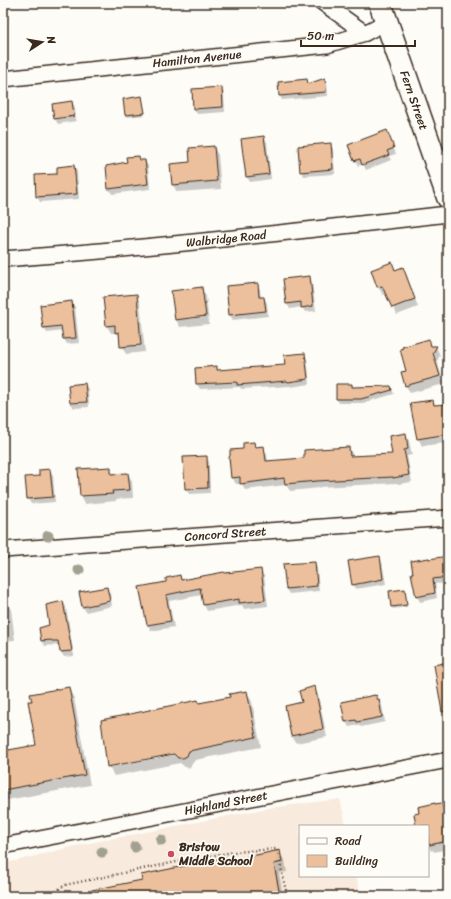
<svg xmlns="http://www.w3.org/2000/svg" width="451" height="899" viewBox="0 0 451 899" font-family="Sriracha,sans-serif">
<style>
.built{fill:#f8eadc}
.shadow{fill:#0003;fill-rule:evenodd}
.building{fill:#ecc09c;stroke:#3b2a1e}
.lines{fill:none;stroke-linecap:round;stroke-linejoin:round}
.street-casing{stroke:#3b2a1e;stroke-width:18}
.secondary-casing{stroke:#3b2a1e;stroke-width:25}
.path{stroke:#3b2a1e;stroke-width:2.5;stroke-dasharray:1 3;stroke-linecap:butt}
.street{stroke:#fdfcf7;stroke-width:15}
.secondary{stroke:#fdfcf7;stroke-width:22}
.tree{fill:#a2a191}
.poi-dot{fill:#d1495b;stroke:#fdfcf7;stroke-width:1.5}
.labels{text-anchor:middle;stroke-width:3.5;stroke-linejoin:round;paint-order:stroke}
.street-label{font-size:12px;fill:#3b2a1e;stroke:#fdfcf7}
.poi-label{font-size:12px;font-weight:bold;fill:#3b2a1e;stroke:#fdfcf7;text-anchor:start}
</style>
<rect width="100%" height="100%" fill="#fdfcf7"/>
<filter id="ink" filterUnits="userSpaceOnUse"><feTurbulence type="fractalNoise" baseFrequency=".025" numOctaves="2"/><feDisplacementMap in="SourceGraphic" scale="8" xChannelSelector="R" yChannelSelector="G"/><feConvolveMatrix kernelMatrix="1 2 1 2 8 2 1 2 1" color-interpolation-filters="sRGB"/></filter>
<g filter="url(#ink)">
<path class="built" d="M340,799L346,826H300V876H356L361,896H3V864L80,845L269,808Z"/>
<g class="shadow">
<path d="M445,3H448V13L446,10Z"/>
<path d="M324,79L327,83L328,96L282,100L280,96L307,80L309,84Z"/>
<path d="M221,88L224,93L225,112L197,114L194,109Z"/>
<path d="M142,97L143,100L145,115L128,117L126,115L124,100Z"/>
<path d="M72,102L75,107L76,121L58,124L55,119Z"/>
<path d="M3,112L6,118L7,136H3Z"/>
<path d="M264,137L267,142L271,179L250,182L247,177Z"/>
<path d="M389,137L396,154L389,156L391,160L366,170L363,164L358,166L349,145Z"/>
<path d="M330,144L333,149L335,174L304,176L301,171Z"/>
<path d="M214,147L218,155L221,189L177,192L173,185L191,163Z"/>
<path d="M138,157L141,161H145L148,166L150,189L112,194L109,188L128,163Z"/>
<path d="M74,166L77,171L79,199L40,202L37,197L36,176L58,174Z"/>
<path d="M3,174L8,208H3Z"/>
<path d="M392,264L396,271L403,268L407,276L418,307L397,315L387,293L383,295L378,287L372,271Z"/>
<path d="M309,277L312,282L316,311L305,312L302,307L290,309L287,304Z"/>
<path d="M257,284L260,289L261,298H264L267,303L268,316L233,320L230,315Z"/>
<path d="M201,288L206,296L209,324L180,327L176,320Z"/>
<path d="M136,295L140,303L145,352L126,354L121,346V339L117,333H111L107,326Z"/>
<path d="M72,302L75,307L79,343L67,344L64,339L63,331L47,333L44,328L42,306Z"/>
<path d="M429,340L432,347H436L440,355L437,361L444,384L410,393L406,386L402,373L407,372Z"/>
<path d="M304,354L307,359L310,384L291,387V386L241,389L240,387L200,389L197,384L196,369L216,368L218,371L287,366Z"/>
<path d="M85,384L88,389L89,407L74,408L71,403Z"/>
<path d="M337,385H352L354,388L391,387L394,394L363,403H339L337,399Z"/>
<path d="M433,401L436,406L448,407V493L444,486L443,470L447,469L446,443L422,446L418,438Z"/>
<path d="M405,434L409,441L412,455L407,456L412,482L398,484L397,483L320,487V488L290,491L286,485L245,490L242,484H236L232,478L244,450L253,443L257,448L263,447L267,454L268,462L305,459L349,448L353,455V457L393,455Z"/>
<path d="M206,457L209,462L210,493L189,494L186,489Z"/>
<path d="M110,468L114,475L128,474L132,481L133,498L116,499V501L85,504L81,496Z"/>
<path d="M50,470L53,475L55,502L31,504L28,499L40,476Z"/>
<path d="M3,488L5,506L3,507Z"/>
<path d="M379,557L382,562L386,584L356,589L353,584Z"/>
<path d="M448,557V583L435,584L437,598L420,602L417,596Z"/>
<path d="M314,563L317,568L319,591L289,594L286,589Z"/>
<path d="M260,570L264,576L268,606L244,609L242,605L207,611L204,605L202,595L169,601L174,627L151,631L148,625L141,588L168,583L180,576L182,580Z"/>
<path d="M107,588L110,593L112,606L86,612L83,607Z"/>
<path d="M404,590L405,592L407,607L393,609L392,606Z"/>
<path d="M63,602L66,607L74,656L64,657L61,652L60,646H56L55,645L45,646L42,641L40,628L50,625Z"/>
<path d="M9,604L11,609L15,640L4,641L3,640V605Z"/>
<path d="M68,688L74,698L90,785L7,800L3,792V753L37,746Z"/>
<path d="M314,688L318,695L327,737L296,743L292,736L303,703Z"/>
<path d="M247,692L252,702L261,747L195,760L190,767L189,768L185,767L180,763L114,776L108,766L199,704L231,698ZM178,752L179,754L111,767V765Z"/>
<path d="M376,697L382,705L385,722L361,727L359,725L349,727L346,722Z"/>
<path d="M441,804L448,813V849L434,852L433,850L431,851L428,845V826H417Z"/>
<path d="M279,852L285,861L287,872L279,873L283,896H67L143,881L226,858L228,862Z"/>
</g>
<g class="building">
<path d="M325,78L326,92L279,96L278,82L307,79L308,84Z"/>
<path d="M222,87L223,107L193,109L192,89Z"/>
<path d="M142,96L145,113L125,115L123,99Z"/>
<path d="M72,101L74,116L54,119L52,104Z"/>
<path d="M387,130L394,148L387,151L389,155L362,165L360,159L354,161L348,145Z"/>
<path d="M264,136L269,174L246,177L241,139Z"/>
<path d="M331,143L333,169L300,172L298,146Z"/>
<path d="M214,146L217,181L172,185L170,164L190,162L189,148Z"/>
<path d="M139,156L140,160H145L148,184L108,189L106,166L127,162L126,157Z"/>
<path d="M74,165L77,194L36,197L35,175L57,174V167Z"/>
<path d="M392,262L395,270L403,267L415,299L392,308L382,286L377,287L371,270Z"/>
<path d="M310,276L313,306L301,308V302L286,304L283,279Z"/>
<path d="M258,283L259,297H264L266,311L229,315L226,286Z"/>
<path d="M202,287L206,316L175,320L171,291Z"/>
<path d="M137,294L141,345L120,347L119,332L115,333V325L106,326L103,297Z"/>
<path d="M72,301L76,338L63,339L61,326L43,328L40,305Z"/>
<path d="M429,339L431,346H437L433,353L440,376L405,386L401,372L406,371L400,349L403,348L402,347Z"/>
<path d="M305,353L308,379L288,382L287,381L237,385V382L196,384L195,368L217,366V370L285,365L284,355Z"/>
<path d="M85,383L87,402L70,403L68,385Z"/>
<path d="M336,384H352V387L391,386L392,390L361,399H336Z"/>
<path d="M433,400L434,405L447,404L448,406V434L417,439L410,403Z"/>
<path d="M406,433L408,449L404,450L409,475L393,478V477L317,481L285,484L284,478L240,484V477L231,478L229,457L230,456V450L243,449V443L254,442L255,447L264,446L266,461L304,458V450L349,447L350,456L392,454L389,436Z"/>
<path d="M207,456L208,488L185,489L183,457Z"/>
<path d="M111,467V474L128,473L130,490L112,491L113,494L80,496L78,469Z"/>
<path d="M50,469L53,497L27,499L25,477L39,476V470Z"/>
<path d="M380,556L383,579L352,585L348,561Z"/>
<path d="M448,556V577L433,579L435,593L416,597L411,573H413L411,561L429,558V559Z"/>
<path d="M315,562L317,586L286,589L283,564Z"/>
<path d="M261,569L265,600L239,603V599L203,605L200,588L166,595L171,621L147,625L139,587L166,582V578L180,575L181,580L224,572L225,573Z"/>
<path d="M107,587L110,601L82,607L79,592Z"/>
<path d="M405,589L407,605L391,607L389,591Z"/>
<path d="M63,601L72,651L60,652L58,641H52L51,640L41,641L39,628L49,625L46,605Z"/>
<path d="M448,662V711L442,712L434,665Z"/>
<path d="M315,686L323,729L291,736L285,706L302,702L299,691Z"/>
<path d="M69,687L85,775L3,790V751L36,745L28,701H32L30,694Z"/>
<path d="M247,691L256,737L189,751L187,756L183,758H178L174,754L107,767L101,720L198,700L199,703L230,697L229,694Z"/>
<path d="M375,695V696L377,695V699H379L382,717L357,722L356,720L345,722L341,702Z"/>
<path d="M435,803V804L442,803L443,808H446L448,818V841L429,845V843H428V826H416L414,814L419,813L418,807Z"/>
<path d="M280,850L282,862L274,864L280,896H92V890L142,880L141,875L227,857L228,861Z"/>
</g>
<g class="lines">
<defs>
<g id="street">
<path d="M323,3L365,33"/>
<path id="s1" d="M3,79L327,45L365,33L386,22"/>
<path id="s2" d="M3,259C152,248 300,231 448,214"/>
<path id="s3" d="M3,550L448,518"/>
<path id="s4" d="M3,846L448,760"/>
</g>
<g id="secondary">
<path id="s5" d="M380,3L448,197"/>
</g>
</defs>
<use href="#street" class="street-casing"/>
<use href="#secondary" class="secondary-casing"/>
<path class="path" d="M49,896L65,885L191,859L234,852L277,849L287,896"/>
<use href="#street" class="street"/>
<use href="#secondary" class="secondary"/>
</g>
<g class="tree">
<circle cx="48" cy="536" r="5.5"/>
<circle cx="79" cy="570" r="5.5"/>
<circle cx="161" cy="840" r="5.5"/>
<circle cx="135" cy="847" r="5.5"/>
<circle cx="102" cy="852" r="5.5"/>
</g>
</g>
<circle class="poi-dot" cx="171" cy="854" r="4"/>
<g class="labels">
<g class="street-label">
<text dy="4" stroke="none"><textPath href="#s1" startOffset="195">Hamilton Avenue</textPath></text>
<text dy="4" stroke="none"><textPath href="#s5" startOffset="103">Fern Street</textPath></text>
<text dy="4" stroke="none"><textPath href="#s2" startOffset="224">Walbridge Road</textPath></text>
<text dy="4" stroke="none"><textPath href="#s3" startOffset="223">Concord Street</textPath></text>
<text dy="4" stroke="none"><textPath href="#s4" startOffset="227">Highland Street</textPath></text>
</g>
<g class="poi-label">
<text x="179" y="851">Bristow<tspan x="179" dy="14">Middle School</tspan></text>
</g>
</g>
<rect width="451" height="899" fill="none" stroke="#fdfcf7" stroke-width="16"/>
<rect x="8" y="8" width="435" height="883" fill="none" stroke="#3b2a1e" stroke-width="1.5" filter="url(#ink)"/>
<rect x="299" y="825" width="130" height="52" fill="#fdfcf7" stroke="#afa8a0"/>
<rect x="307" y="838" width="20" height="6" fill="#fdfcf7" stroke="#afa8a0"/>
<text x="335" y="845" font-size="12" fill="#3b2a1e">Road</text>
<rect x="307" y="855" width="20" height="12" fill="#ecc09c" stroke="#afa8a0"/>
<text x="335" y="865" font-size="12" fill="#3b2a1e">Building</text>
<g transform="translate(42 42) rotate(78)" stroke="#fdfcf7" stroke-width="3" paint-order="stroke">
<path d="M0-3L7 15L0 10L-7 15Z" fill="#3b2a1e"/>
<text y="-6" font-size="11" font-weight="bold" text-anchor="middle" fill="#3b2a1e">N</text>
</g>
<path d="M301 40v6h114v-6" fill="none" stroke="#3b2a1e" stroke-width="2"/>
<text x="307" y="40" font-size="12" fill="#3b2a1e" stroke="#fdfcf7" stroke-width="3" paint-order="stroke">50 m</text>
</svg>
